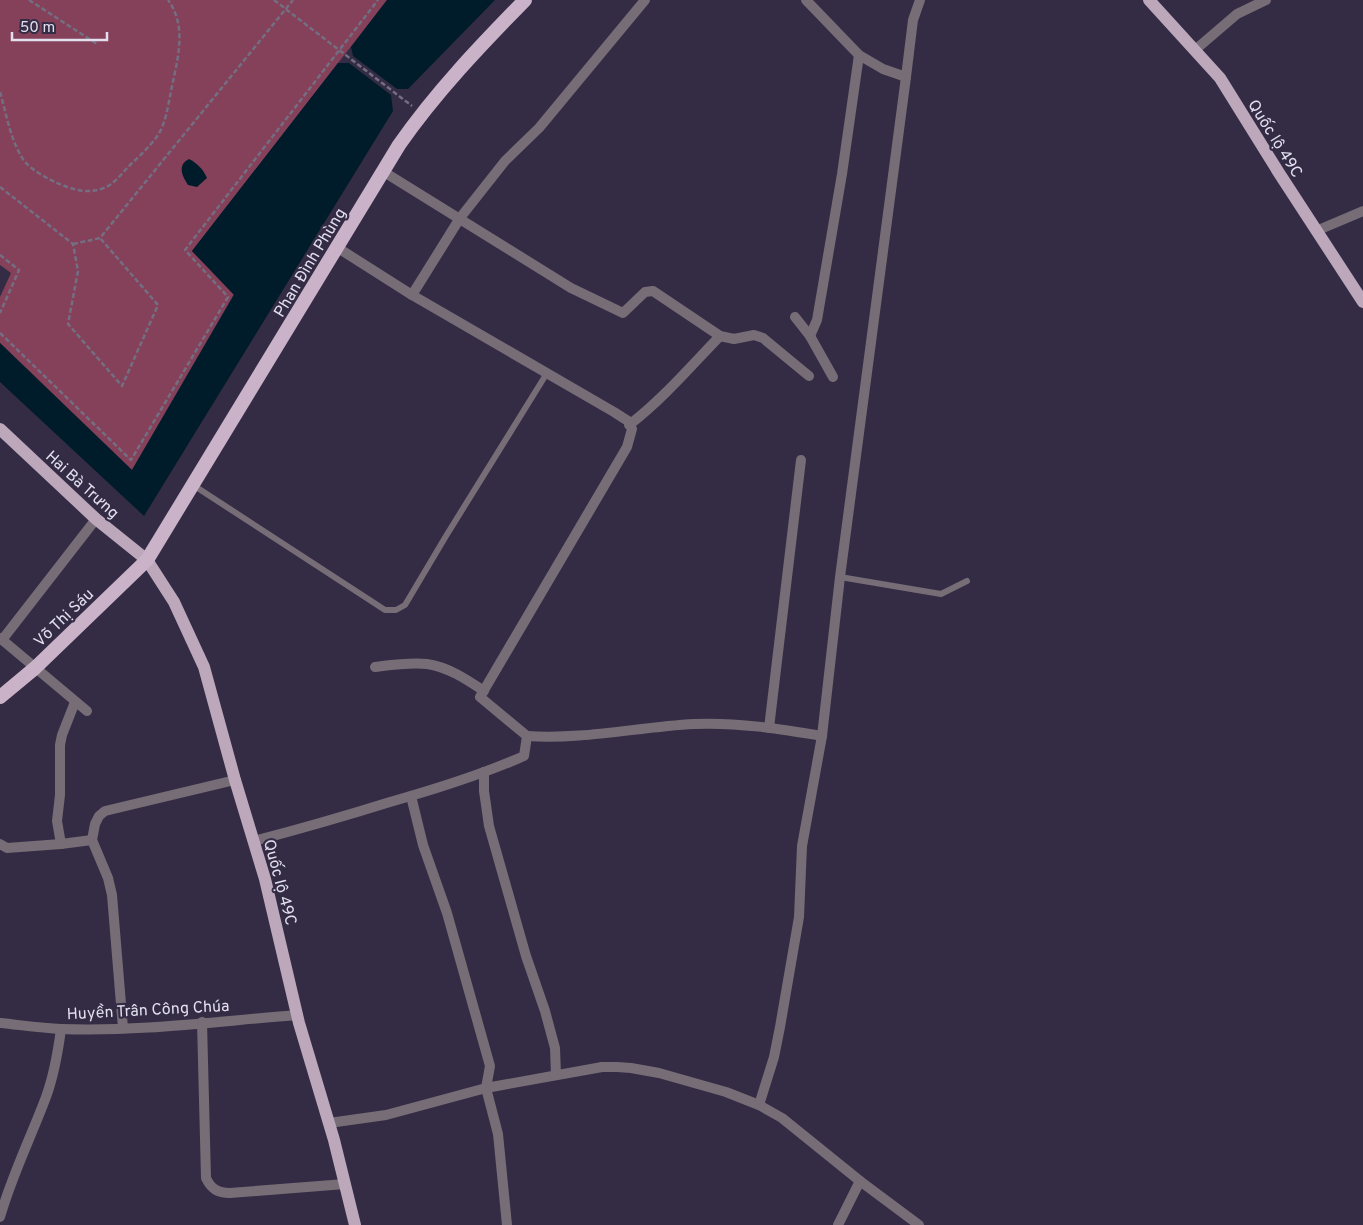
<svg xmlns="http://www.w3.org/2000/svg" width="1363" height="1225" viewBox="0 0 1363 1225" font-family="Overpass,sans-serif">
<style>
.green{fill:#854159}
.water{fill:#001c2b}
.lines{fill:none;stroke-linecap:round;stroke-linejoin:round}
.path{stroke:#746e83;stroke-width:2.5;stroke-dasharray:5 2.5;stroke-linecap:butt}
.service{stroke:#776d76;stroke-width:6}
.minor{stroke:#776d76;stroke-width:10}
.primary{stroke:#bca7bb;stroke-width:12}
.trunk{stroke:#cab2c8;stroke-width:14}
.labels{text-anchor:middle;stroke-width:4.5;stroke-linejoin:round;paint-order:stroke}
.street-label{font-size:16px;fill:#e3dfef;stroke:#332c44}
</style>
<rect width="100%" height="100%" fill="#332c44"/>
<path class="green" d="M0,0H387L192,251L234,294L132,470L0,343V297L11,273L0,265Z"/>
<g class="water">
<path d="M387,0H495L408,89H397L353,56L351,47Z"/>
<path d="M338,63H349L391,95L393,111L144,516L0,382V343L132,470L234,295L192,251Z"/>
<path d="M189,159C197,163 203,169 207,178L197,187L188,185C182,176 177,165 189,159Z"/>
</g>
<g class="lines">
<g class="path">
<path d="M29,0L97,44"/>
<path d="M274,0L412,106"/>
<path d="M0,92C6,113 10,137 21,156C28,169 45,177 57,183C72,189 85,194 101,189C112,186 120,176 127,168C138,157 150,147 158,135C166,122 168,106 171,91C177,61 188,27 168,0"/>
<path d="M0,187L73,244L78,271L68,324L122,386L158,305L100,238"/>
<path d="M73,244L100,238L293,0"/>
<path d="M0,255L19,270L0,313"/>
<path d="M0,333L131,460L228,297L185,250L378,0"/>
</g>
<g class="service">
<path d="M193,485L385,610H396L405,605L446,536L547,373"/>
<path d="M840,577L941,594L967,581"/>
</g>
<g class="minor">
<path d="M806,0L859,55L883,69L906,77"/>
<path d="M1195,50L1237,14L1266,0"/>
<path d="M384,172L571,288L623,313L645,292L653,291L720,336L734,339L754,335L763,338L809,376"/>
<path d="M1316,231L1363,211"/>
<path d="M412,295L460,218L505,161L539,128L645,0"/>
<path d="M795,317L810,336L833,377"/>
<path d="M810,336L817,320L842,174L859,55"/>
<path d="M629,425C662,400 692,365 720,336"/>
<path d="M0,638L87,711"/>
<path d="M2,640L96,519"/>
<path d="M375,667C391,665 410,662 427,664C448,667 466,679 484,691"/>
<path d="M769,728L801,460"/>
<path d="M527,736C582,740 638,727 694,724C737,722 780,729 822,736"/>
<path d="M484,772V791L489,826L526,956L545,1011L555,1048L556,1075"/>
<path d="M411,796L423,845L447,913L490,1066L486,1088L498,1134L507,1225"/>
<path d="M254,841C300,829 345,816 390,802C436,789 481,775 524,756L527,736L480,697L627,447L632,429L628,421L614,412L412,295L338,248"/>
<path d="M0,844L7,848L61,844L92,840"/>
<path d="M61,844L57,821L60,795V745L62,735L75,702"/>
<path d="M202,1022L206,1178C211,1189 218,1193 230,1193L345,1184"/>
<path d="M0,1023C20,1025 41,1028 61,1029C140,1032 219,1021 298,1015"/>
<path d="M123,1028L112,895L108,878L92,840L95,824L99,816L105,811L235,780"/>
<path d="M759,1105L774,1057L780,1027L799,917L802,846L822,736L840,577L906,77L913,20L920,0"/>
<path d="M329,1123L386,1115L486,1088L602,1067H617L631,1068L659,1073L726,1092L759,1105L782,1118L860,1181L919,1225"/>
<path d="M0,1217C12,1175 31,1137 46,1097C54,1075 58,1052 61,1029"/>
<path d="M838,1225L860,1181"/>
</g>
<g class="primary">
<path d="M1149,0L1220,78L1279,173L1363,302"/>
<path d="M0,429L96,519L147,560L174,602L204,667L235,780L265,879L299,1023L334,1140L355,1225"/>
</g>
<path class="trunk" d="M0,697L35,668L147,560L399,145C436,92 480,46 525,0"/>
</g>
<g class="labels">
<g class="street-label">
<text transform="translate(1276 138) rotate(58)" y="6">Quốc lộ 49C</text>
<text transform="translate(309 262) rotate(-59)" y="6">Phan Đình Phùng</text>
<text transform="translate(83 484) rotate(42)" y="6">Hai Bà Trưng</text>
<text transform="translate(63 617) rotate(-44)" y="6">Võ Thị Sáu</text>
<text transform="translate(281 882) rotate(75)" y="6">Quốc lộ 49C</text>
<text transform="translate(148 1009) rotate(-3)" y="6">Huyền Trân Công Chúa</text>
</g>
</g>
<path d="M12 32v8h95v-8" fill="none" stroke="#e3dfef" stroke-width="2.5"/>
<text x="20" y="32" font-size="15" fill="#e3dfef" stroke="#332c44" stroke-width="4" paint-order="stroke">50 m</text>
</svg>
